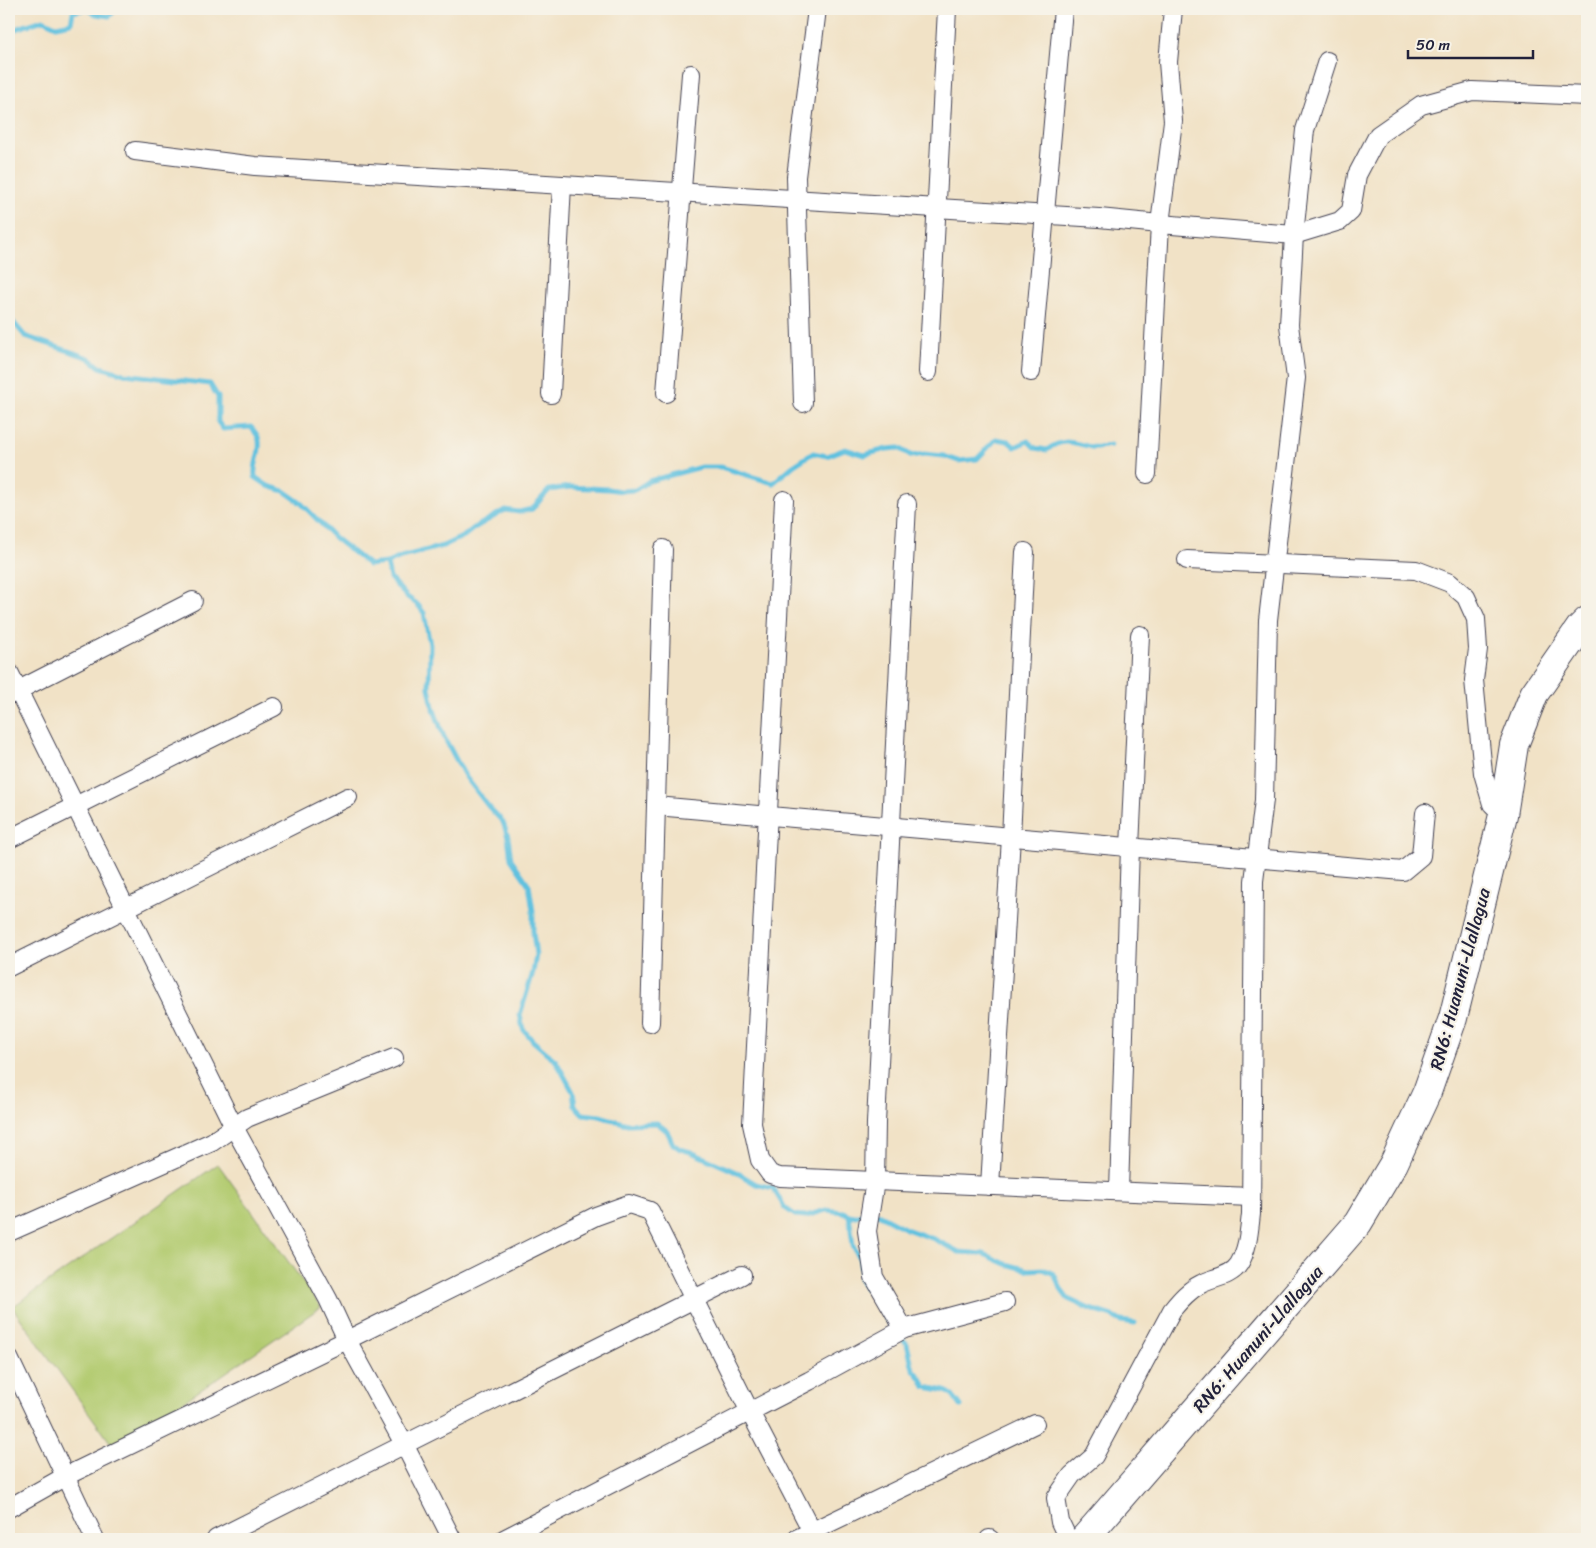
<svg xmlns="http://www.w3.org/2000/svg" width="1596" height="1548" viewBox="0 0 1596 1548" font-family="Sriracha,sans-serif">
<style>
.park{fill:#b2cb70;stroke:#6a7656}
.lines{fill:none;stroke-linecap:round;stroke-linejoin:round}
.stream{stroke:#61c1df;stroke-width:5}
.street-casing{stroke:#413f50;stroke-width:20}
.highway-casing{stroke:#413f50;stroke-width:30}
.street{stroke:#fff;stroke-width:18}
.highway{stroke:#fff;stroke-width:28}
.labels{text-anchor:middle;stroke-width:4.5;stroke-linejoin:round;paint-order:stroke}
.street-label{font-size:18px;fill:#22223b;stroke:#f7f3e8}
</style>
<rect width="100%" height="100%" fill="#f7f3e8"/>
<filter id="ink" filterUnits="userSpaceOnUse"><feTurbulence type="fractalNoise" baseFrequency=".02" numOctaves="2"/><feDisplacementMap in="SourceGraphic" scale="10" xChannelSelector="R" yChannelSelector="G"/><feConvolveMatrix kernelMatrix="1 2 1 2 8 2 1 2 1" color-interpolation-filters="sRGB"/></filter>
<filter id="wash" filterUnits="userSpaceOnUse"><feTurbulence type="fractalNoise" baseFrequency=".0096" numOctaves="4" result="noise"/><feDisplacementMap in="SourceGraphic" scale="20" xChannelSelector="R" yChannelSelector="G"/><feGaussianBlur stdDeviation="1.12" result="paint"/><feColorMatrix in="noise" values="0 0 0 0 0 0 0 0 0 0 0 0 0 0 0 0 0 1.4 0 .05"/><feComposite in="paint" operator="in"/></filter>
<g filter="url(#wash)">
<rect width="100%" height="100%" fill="#f1e2c6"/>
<path class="park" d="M218,1164L321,1307L115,1449L12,1307Z"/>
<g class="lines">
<g class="stream">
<path d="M87,9L96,14L109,16L117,9"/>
<path d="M9,31L43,20L56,26L71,23L73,12L86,9"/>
<path d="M9,317L25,336L89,358L100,367L124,374L210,384L218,397V422L223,429L251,427C254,431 259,436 259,441C261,454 253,464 255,477L268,486L284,491L301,503L335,538L369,565L387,563L401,557L443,546L464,536L474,528L505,510L519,512L532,509L549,490L570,487L608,489L621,491L635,490L649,481L701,467H721L773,483L793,466L813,453L827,456L845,449L864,455L887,449L899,448L912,456L924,454L944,456L958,461L977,459L996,439L1008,441L1015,447L1028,441L1035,448L1047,450C1063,437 1073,443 1091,447C1097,448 1105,446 1111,445"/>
<path d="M387,563L390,578L406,596L418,605L424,613L430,645L429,688L433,707L444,737L465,776L488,806L503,822L508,837L511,859L529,885L533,911V933L536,955L533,972L520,1015L523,1029L533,1041L556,1061L573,1092L575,1106L583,1114L600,1116L627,1124L657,1123L667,1131L673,1144L680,1149L691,1152L736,1172L756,1184L773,1188L785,1208L795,1215L806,1216L826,1210L843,1212L849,1215L856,1216L864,1213L874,1212L906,1229L934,1239L959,1252L984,1254L1006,1264L1029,1270L1043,1269L1054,1274L1062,1291L1068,1299L1090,1309L1112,1316L1121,1321L1135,1323"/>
<path d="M849,1215L853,1245L860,1260L861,1271L860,1280L865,1288L871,1291L891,1327L907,1344L913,1369L921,1378L925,1387C945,1391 949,1388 961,1406"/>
</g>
</g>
</g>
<g filter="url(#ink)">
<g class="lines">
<defs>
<g id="street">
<path d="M135,151L255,166L1099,218L1160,224L1294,235L1340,221L1351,211L1357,175L1378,135L1421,105L1472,91L1587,96"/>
<path d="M928,372L947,9"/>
<path d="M1031,372L1063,9"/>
<path d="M666,393L691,74"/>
<path d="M551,394L562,185"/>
<path d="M803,403L796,177L817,9"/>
<path d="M1147,474L1160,224L1173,121L1168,62L1173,9"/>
<path d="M784,500L752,1124L760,1160L770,1174L780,1177L1251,1197"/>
<path d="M1187,560L1416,570L1450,583L1466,597L1476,619L1478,649L1474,680L1483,773L1492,804L1503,815"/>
<path d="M9,672L235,1129L328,1299L347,1340L404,1444L452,1539"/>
<path d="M9,695L193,601"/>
<path d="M656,806L1403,871L1421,856L1425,813"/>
<path d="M9,839L274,707"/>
<path d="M9,967L348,797"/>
<path d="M650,1023L663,549"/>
<path d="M990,1186L1011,837L1025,552"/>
<path d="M1119,1191L1130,847L1140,635"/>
<path d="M9,1232L212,1142L247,1118L394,1058"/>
<path d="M904,1329L874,1277L867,1231L875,1181L876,1123L907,504"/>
<path d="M9,1358L95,1539"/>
<path d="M9,1508L64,1477L347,1340L596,1216L629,1204L650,1211L750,1412L816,1539"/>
<path d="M216,1539L742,1275"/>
<path d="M504,1539L809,1381L904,1329L1005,1302"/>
<path d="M796,1539L1035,1424"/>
<path d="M989,1539H990"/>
<path d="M1068,1539L1060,1522L1056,1498L1072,1475L1094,1456L1172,1310C1181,1299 1189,1290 1201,1284C1213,1278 1232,1276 1239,1264C1248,1249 1249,1231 1251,1214L1254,881L1264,800L1268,620L1296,378L1289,325L1294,235L1305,130L1327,61"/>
</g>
<path id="highway" d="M1084,1539L1358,1223L1394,1163L1427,1092L1453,1018L1503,815L1514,745L1534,694L1580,628L1587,621"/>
</defs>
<use href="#street" class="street-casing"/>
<use href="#highway" class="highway-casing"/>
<use href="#street" class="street"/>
<use href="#highway" class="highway"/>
</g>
</g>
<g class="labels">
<g class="street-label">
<text transform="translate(1460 979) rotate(-75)" y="6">RN6: Huanuni-Llallagua</text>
<text transform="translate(1258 1339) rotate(-49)" y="6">RN6: Huanuni-Llallagua</text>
</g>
</g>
<rect width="1596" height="1548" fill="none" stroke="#f7f3e8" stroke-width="30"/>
<path d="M1408 50v8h125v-8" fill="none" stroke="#22223b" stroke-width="2.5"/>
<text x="1416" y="50" font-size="15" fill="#22223b" stroke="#f7f3e8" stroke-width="4" paint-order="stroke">50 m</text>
</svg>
